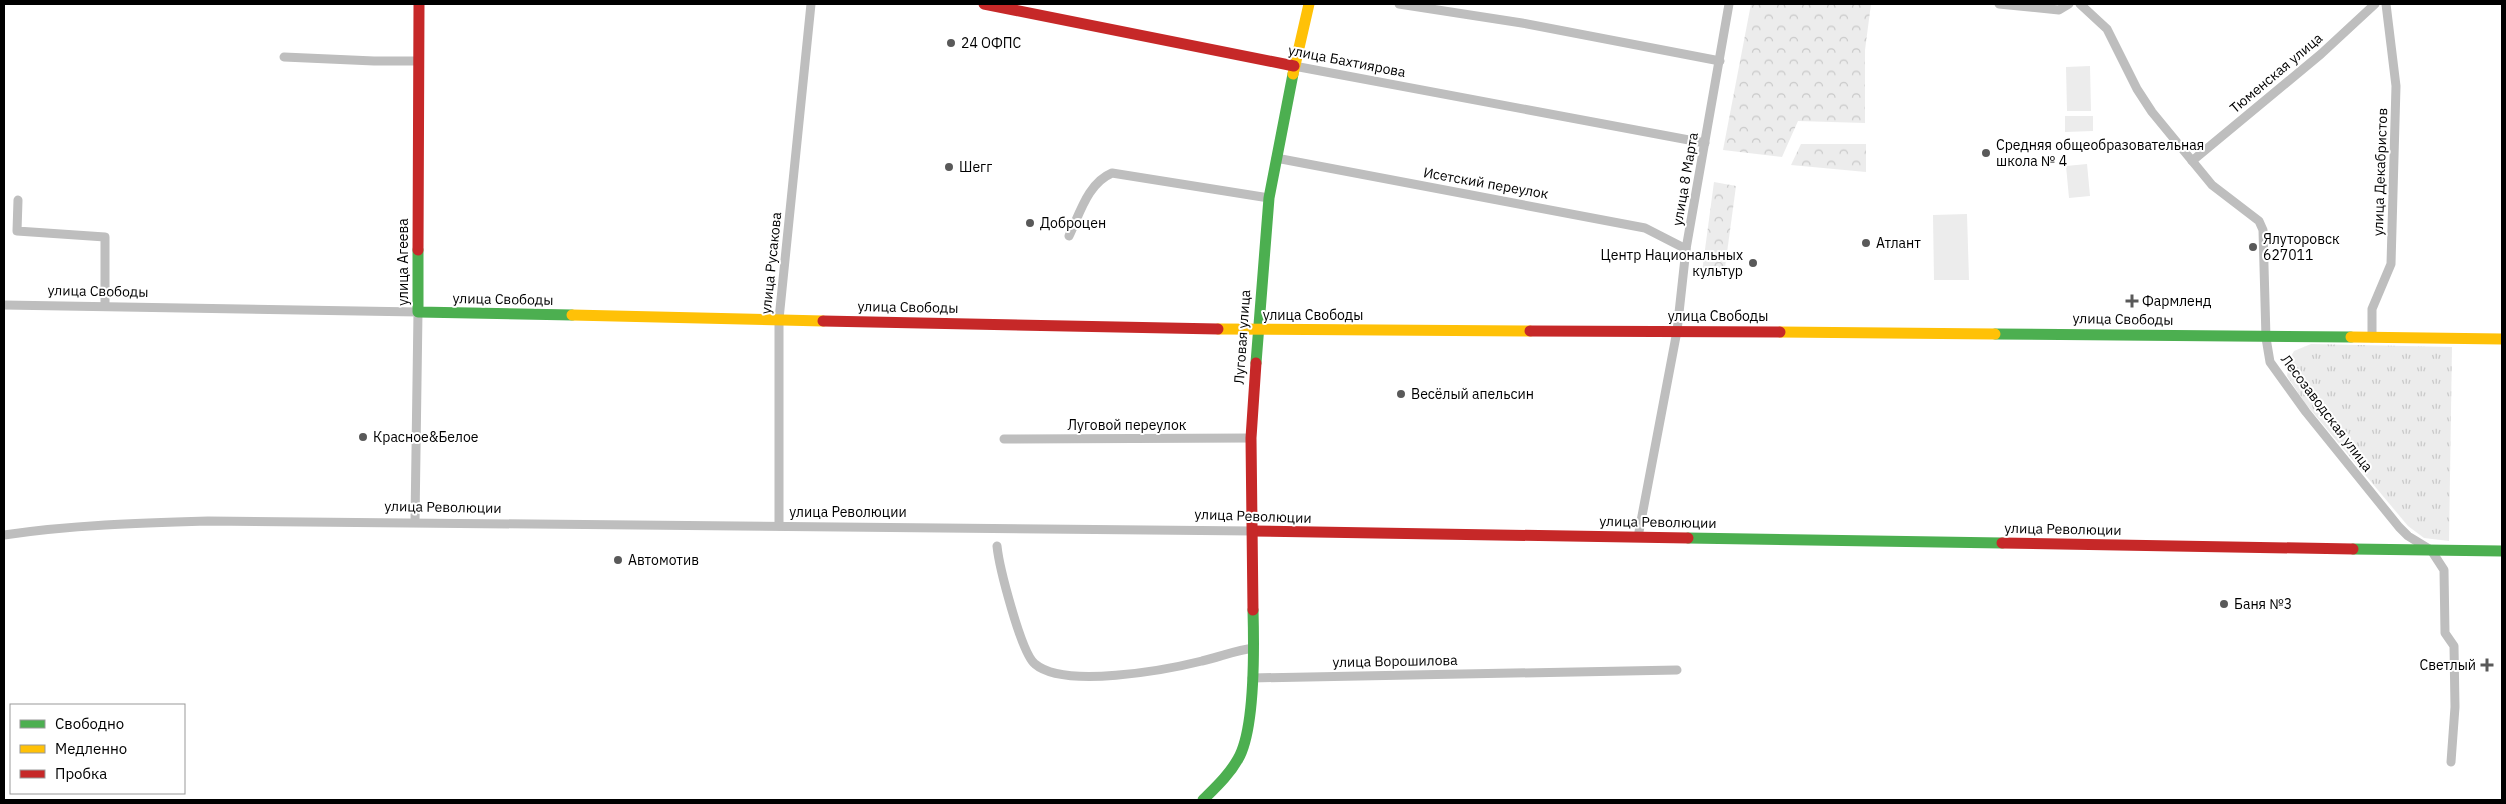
<svg xmlns="http://www.w3.org/2000/svg" width="2506" height="804" viewBox="0 0 2506 804" font-family="'IBM Plex Sans',sans-serif">
<style>
.grass{fill:url(#grass-tufts)}
.forest{fill:url(#forest-crowns)}
.pitch{fill:#ececec}
.lines{fill:none;stroke-linecap:round;stroke-linejoin:round}
.street{stroke:#bebebe;stroke-width:9}
.fast{stroke:#4caf50;stroke-width:11}
.slow{stroke:#ffc107;stroke-width:11}
.jam{stroke:#c62828;stroke-width:11}
.poi-dot{fill:#595959;stroke:#fff;stroke-width:2}
.labels{text-anchor:middle;stroke-width:4;stroke-linejoin:round;paint-order:stroke}
.poi-label{font-size:14px;fill:#000;stroke:#fff;text-anchor:start}
.street-label{font-size:14px;fill:#000;stroke:#fff}
</style>
<defs>
<pattern id="grass-tufts" width="24" height="20" patternUnits="userSpaceOnUse" patternTransform="scale(1.25)"><rect width="24" height="20" fill="#ececec"/><path d="M3 7l-1-3M5 7V3M7 7l1-3M15 17l-1-3M17 17v-4M19 17l1-3" fill="none" stroke="#c9c9c9"/></pattern>
<pattern id="forest-crowns" width="20" height="18" patternUnits="userSpaceOnUse" patternTransform="scale(1.25)"><rect width="20" height="18" fill="#ececec"/><path d="M2 6a3 3 0 1 1 6 0M12 15a3 3 0 1 1 6 0" fill="none" stroke="#c9c9c9"/></pattern>
</defs>
<rect width="100%" height="100%" fill="#fff"/>
<path class="grass" d="M2311,344L2452,347L2449,541L2424,538L2408,526L2305,403L2287,376L2289,360L2294,351Z"/>
<g class="forest">
<path d="M1751,4H1871L1865,50V123L1798,121L1782,157L1723,150Z"/>
<path d="M1801,144H1866V172L1791,165Z"/>
<path d="M1714,182L1736,186L1724,275L1702,272Z"/>
</g>
<g class="pitch">
<path d="M2090,66L2091,111H2067L2066,67Z"/>
<path d="M2065,116H2093V131L2065,132Z"/>
<path d="M2087,164L2090,196L2069,198L2066,166Z"/>
<path d="M1967,214L1969,280H1934L1933,215Z"/>
</g>
<g class="lines">
<g class="street">
<path d="M1399,4L1522,23L1720,61"/>
<path d="M1999,4L2059,10L2069,4"/>
<path d="M2080,4L2107,29L2137,89L2152,112L2212,185L2259,221L2263,230L2266,338L2270,362L2306,412L2399,527L2408,536L2431,550L2444,570L2445,633L2454,646L2455,707L2451,762"/>
<path d="M284,57L374,61H419"/>
<path d="M1294,66L1705,143"/>
<path d="M1276,158L1645,228L1686,249"/>
<path d="M2192,161L2321,54L2375,4"/>
<path d="M18,200L17,231L105,237V306"/>
<path d="M1069,236C1080,213 1088,183 1112,173L1269,198"/>
<path d="M4,305L418,312L415,521"/>
<path d="M2372,338V309L2391,264L2396,86L2386,4"/>
<path d="M1004,439L1251,438"/>
<path d="M779,526V319L811,4"/>
<path d="M4,535C71,525 139,523 208,521L1253,531"/>
<path d="M1638,537L1677,331L1686,249L1729,4"/>
<path d="M997,546C999,566 1021,653 1035,664C1064,689 1166,670 1202,661C1220,657 1236,650 1254,648"/>
<path d="M1252,678L1677,670"/>
</g>
<g class="fast">
<path d="M418,250V312L572,315"/>
<path d="M1995,334L2351,337"/>
<path d="M1256,363L1269,198L1293,74"/>
<path d="M1688,538L2002,543"/>
<path d="M2353,549L2502,551"/>
<path d="M1203,800C1216,787 1229,775 1238,759C1255,730 1254,646 1253,610"/>
</g>
<g class="slow">
<path d="M1293,74L1309,4"/>
<path d="M572,315L823,321"/>
<path d="M1218,329L1530,331"/>
<path d="M1780,332L1995,334"/>
<path d="M2351,337L2502,339"/>
</g>
<g class="jam">
<path d="M984,4L1294,66"/>
<path d="M418,250L419,4"/>
<path d="M823,321L1218,329"/>
<path d="M1530,331L1780,332"/>
<path d="M1253,531L1688,538"/>
<path d="M2002,543L2353,549"/>
<path d="M1253,610L1251,438L1256,363"/>
</g>
</g>
<g class="poi-dot">
<circle cx="951" cy="43" r="5"/>
<circle cx="1986" cy="153" r="5"/>
<circle cx="949" cy="167" r="5"/>
<circle cx="1030" cy="223" r="5"/>
<circle cx="1866" cy="243" r="5"/>
<circle cx="2253" cy="247" r="5"/>
<circle cx="1753" cy="263" r="5"/>
<path d="M2129.5 293.5h5v5h5v5h-5v5h-5v-5h-5v-5h5z"/>
<circle cx="1401" cy="394" r="5"/>
<circle cx="363" cy="437" r="5"/>
<circle cx="618" cy="560" r="5"/>
<circle cx="2224" cy="604" r="5"/>
<path d="M2484.5 657.5h5v5h5v5h-5v5h-5v-5h-5v-5h5z"/>
</g>
<g class="labels">
<g class="poi-label">
<text x="961" y="48">24 ОФПС</text>
<text x="1996" y="150">Средняя общеобразовательная<tspan x="1996" dy="16">школа № 4</tspan></text>
<text x="959" y="172">Шегг</text>
<text x="1040" y="228">Доброцен</text>
<text x="2263" y="244">Ялуторовск<tspan x="2263" dy="16">627011</tspan></text>
<text x="1876" y="248">Атлант</text>
<text x="1743" y="260" text-anchor="end">Центр Национальных<tspan x="1743" dy="16">культур</tspan></text>
<text x="2142" y="306">Фармленд</text>
<text x="1411" y="399">Весёлый апельсин</text>
<text x="373" y="442">Красное&amp;Белое</text>
<text x="628" y="565">Автомотив</text>
<text x="2234" y="609">Баня №3</text>
<text x="2476" y="670" text-anchor="end">Светлый</text>
</g>
<g class="street-label">
<text transform="translate(1347 61) rotate(11)" y="5">улица Бахтиярова</text>
<text transform="translate(2276 73) rotate(-40)" y="5">Тюменская улица</text>
<text transform="translate(2380 172) rotate(-88)" y="5">улица Декабристов</text>
<text transform="translate(1685 179) rotate(-80)" y="5">улица 8 Марта</text>
<text transform="translate(1486 183) rotate(10)" y="5">Исетский переулок</text>
<text transform="translate(403 262) rotate(-90)" y="5">улица Агеева</text>
<text transform="translate(771 263) rotate(-84)" y="5">улица Русакова</text>
<text transform="translate(98 291) rotate(1)" y="5">улица Свободы</text>
<text transform="translate(503 299) rotate(1)" y="5">улица Свободы</text>
<text transform="translate(908 307) rotate(1)" y="5">улица Свободы</text>
<text x="1313" y="320">улица Свободы</text>
<text x="1718" y="321">улица Свободы</text>
<text transform="translate(2123 319) rotate(1)" y="5">улица Свободы</text>
<text transform="translate(1242 337) rotate(-86)" y="5">Луговая улица</text>
<text transform="translate(2327 413) rotate(53)" y="5">Лесозаводская улица</text>
<text x="1127" y="430">Луговой переулок</text>
<text transform="translate(443 507) rotate(1)" y="5">улица Революции</text>
<text x="848" y="517">улица Революции</text>
<text transform="translate(1253 516) rotate(2)" y="5">улица Революции</text>
<text transform="translate(1658 522) rotate(1)" y="5">улица Революции</text>
<text transform="translate(2063 529) rotate(1)" y="5">улица Революции</text>
<text transform="translate(1395 661) rotate(-1)" y="5">улица Ворошилова</text>
</g>
</g>
<rect width="2506" height="804" fill="none" stroke="#000000" stroke-width="10"/>
<rect x="10" y="704" width="175" height="90" fill="#ffffff" stroke="#999999"/>
<rect x="20" y="720" width="25" height="8" fill="#4caf50" stroke="#999999"/>
<text x="55" y="729" font-size="15" fill="#000000">Свободно</text>
<rect x="20" y="745" width="25" height="8" fill="#ffc107" stroke="#999999"/>
<text x="55" y="754" font-size="15" fill="#000000">Медленно</text>
<rect x="20" y="770" width="25" height="8" fill="#c62828" stroke="#999999"/>
<text x="55" y="779" font-size="15" fill="#000000">Пробка</text>
</svg>
